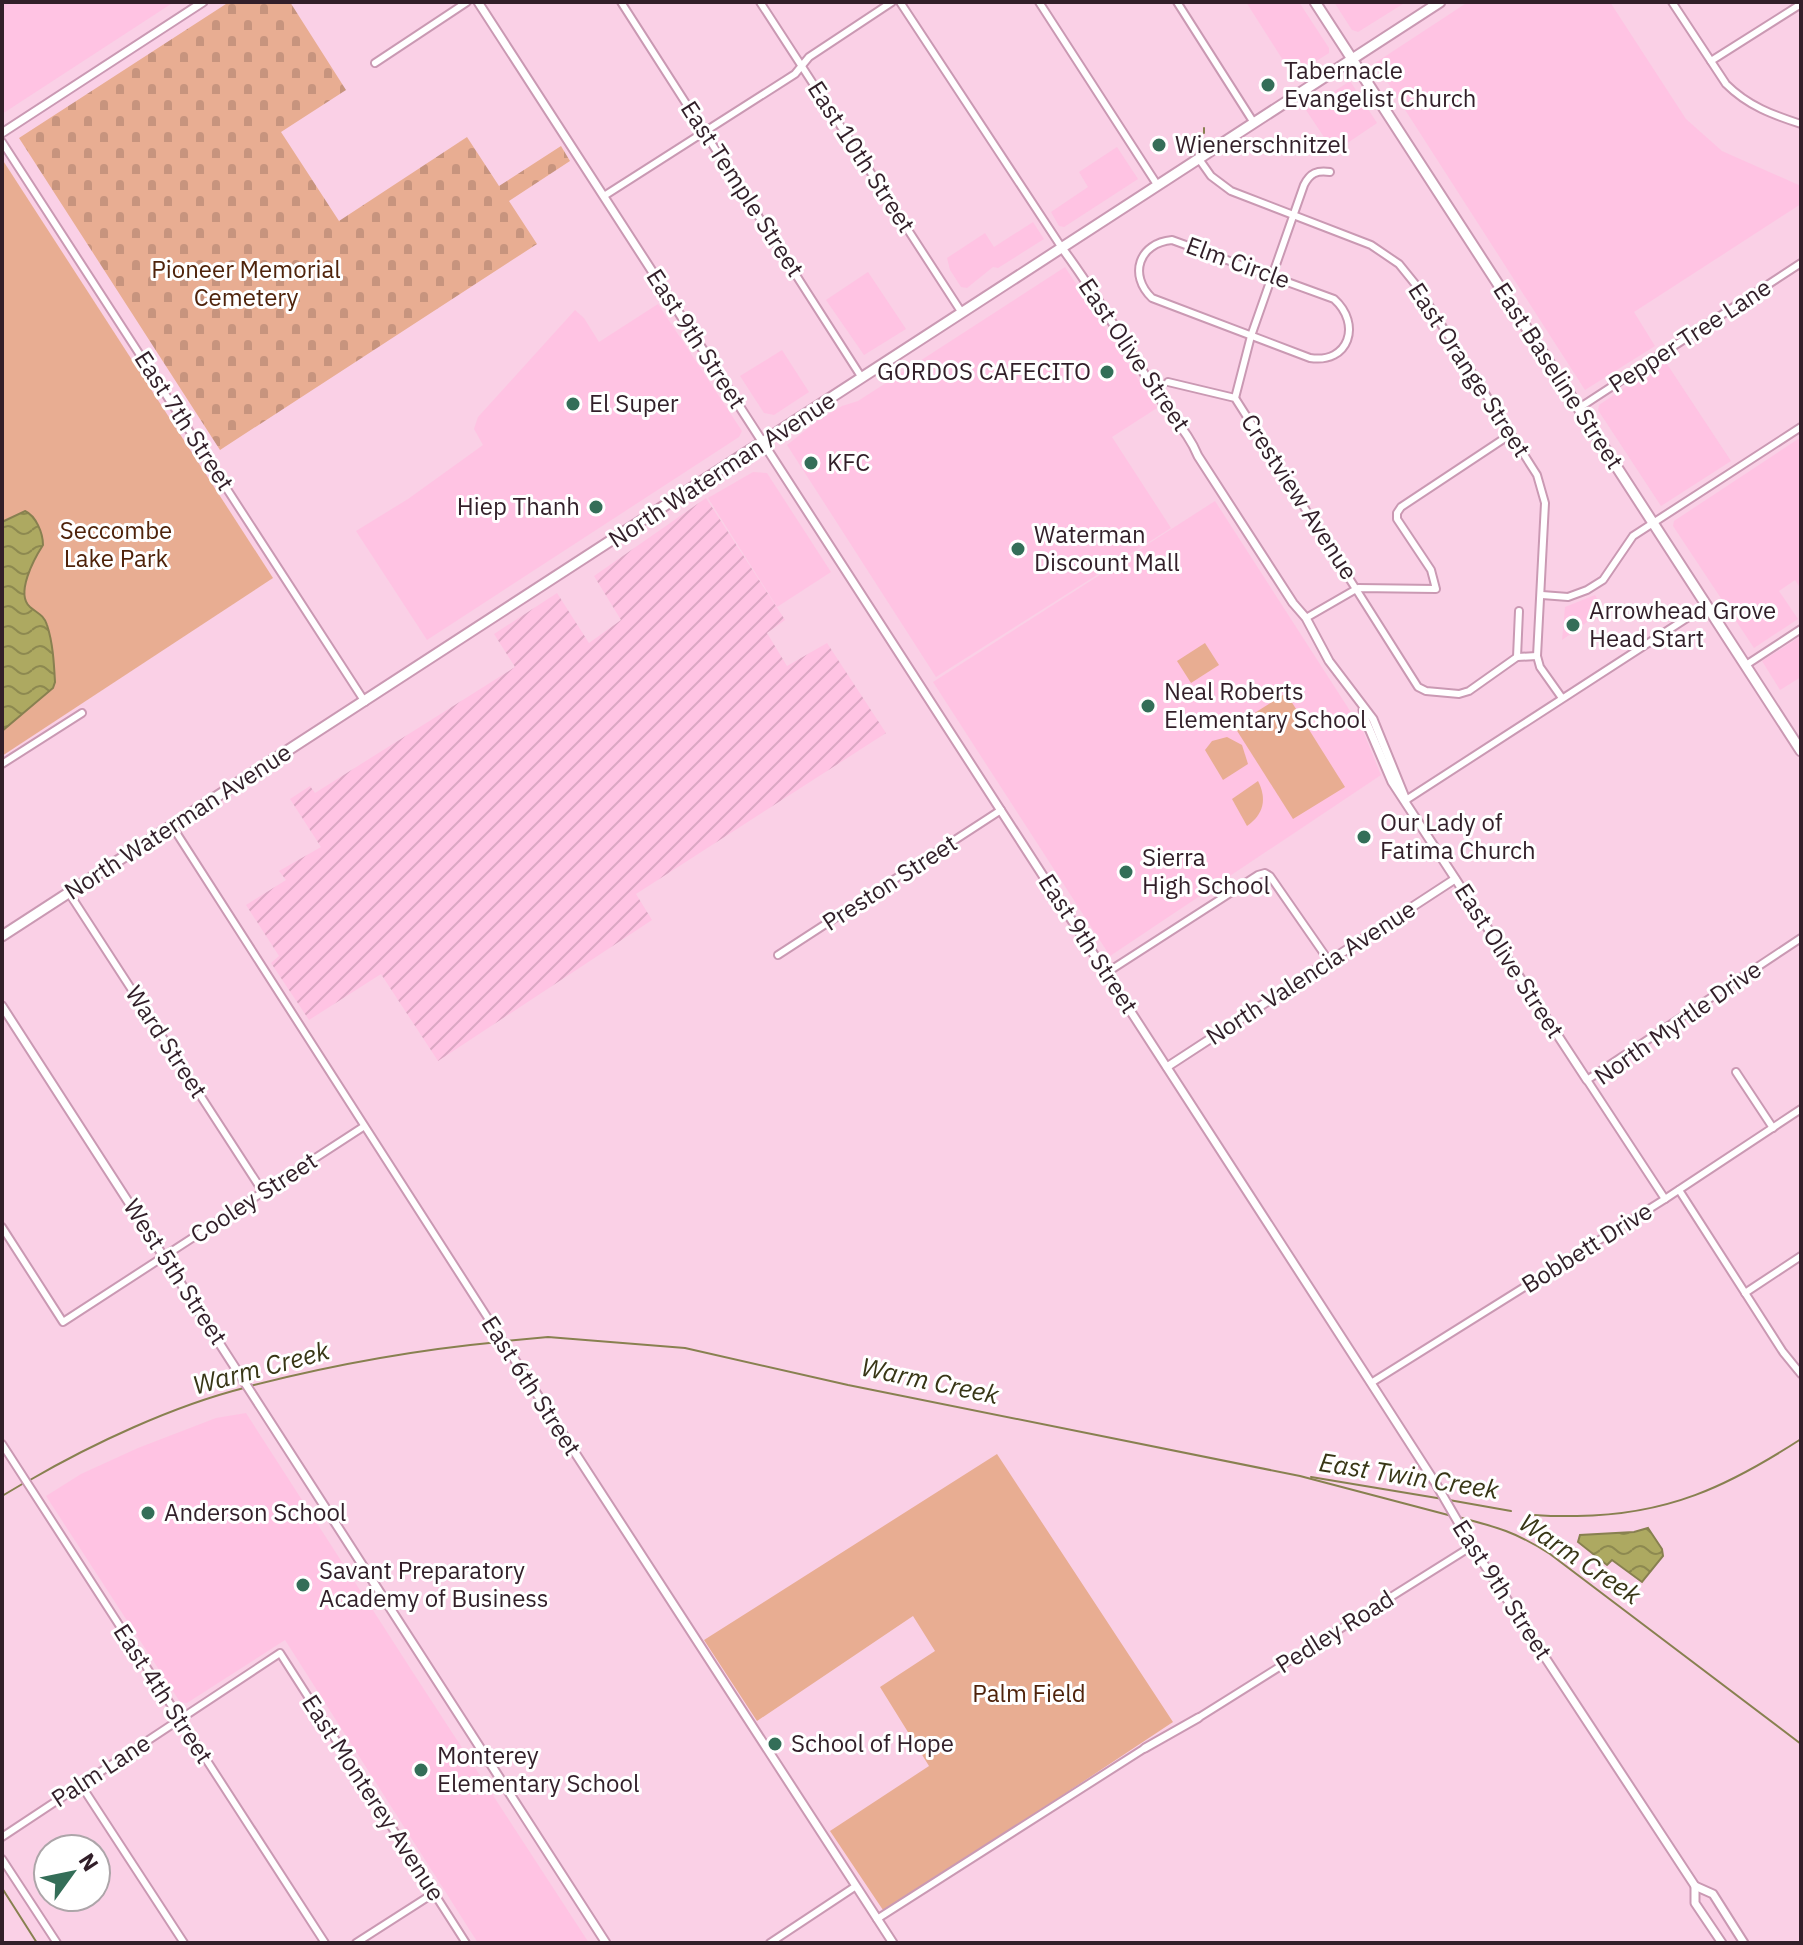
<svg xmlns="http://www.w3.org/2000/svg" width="1803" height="1945" viewBox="0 0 1803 1945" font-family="'IBM Plex Sans',sans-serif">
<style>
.built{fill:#ffc3e3}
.industrial{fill:url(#industrial-furrows)}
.cemetery{fill:url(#cemetery-stones)}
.park{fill:#e8ad92}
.water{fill:url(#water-waves);stroke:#888050;stroke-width:2}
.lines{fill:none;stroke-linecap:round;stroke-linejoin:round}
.stream{stroke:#888050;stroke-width:2}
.minor-casing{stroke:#ca99b3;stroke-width:10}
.tertiary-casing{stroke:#ca99b3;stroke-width:11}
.primary-casing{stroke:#ca99b3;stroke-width:13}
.minor{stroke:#fff;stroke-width:6}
.tertiary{stroke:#fff;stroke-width:7}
.primary{stroke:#fff;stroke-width:9}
.poi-dot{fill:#346e58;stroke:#fff;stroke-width:3}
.labels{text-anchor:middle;stroke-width:6;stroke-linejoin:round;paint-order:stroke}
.poi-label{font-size:24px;fill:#321f29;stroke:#fff;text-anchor:start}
.street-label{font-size:24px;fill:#321f29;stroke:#fff}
.park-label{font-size:24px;fill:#4f230b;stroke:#fff}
.water-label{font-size:26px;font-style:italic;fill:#383616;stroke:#fff}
</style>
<defs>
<pattern id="industrial-furrows" width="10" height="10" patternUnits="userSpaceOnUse" patternTransform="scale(2)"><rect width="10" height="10" fill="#ffc3e3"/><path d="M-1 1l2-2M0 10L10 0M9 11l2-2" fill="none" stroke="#dba7c3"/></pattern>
<pattern id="cemetery-stones" width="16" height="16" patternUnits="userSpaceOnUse" patternTransform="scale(2)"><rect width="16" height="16" fill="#e8ad92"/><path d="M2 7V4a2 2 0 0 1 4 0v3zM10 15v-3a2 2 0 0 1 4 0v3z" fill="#c7947e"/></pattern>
<pattern id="water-waves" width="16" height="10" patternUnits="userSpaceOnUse" patternTransform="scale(2)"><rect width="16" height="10" fill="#ada961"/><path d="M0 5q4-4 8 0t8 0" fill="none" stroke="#8d8950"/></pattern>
</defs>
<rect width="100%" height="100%" fill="#fad0e6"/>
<g class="built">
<path d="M2,2H174L2,114Z"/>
<path d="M1246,2H1299L1329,48V53L1293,76Z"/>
<path d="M1334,2H1406L1358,32L1352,30Z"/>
<path d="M1468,2H1610L1686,119L1722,151L1801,186V204L1634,312L1655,346L1585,390L1375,63Z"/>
<path d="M1350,81L1377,123L1334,152L1306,110Z"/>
<path d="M1117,147L1138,179L1064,227L1059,226L1051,212L1088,187L1079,172Z"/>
<path d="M1033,222L1044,239L998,268L993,267L967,288L961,287L950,270L947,258L985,233L994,247Z"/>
<path d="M1065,267L1157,408L1112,437L1171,528L936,677L787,445L817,421L842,406L858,401Z"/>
<path d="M868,272L906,329L864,355L826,300Z"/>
<path d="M658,304L742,431L739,437L427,640L356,531L408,499L483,445L474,429L478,417L575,310L584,318L599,342Z"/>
<path d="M782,350L809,392L774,415L764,413L740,376Z"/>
<path d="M1665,361L1731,461L1661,506L1598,410L1599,405Z"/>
<path d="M1801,437V589L1795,580L1779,591L1798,619L1754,648L1673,526L1674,521Z"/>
<path d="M753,472L767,473L831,572L777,607L708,498Z"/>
<path d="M1215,501L1363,731L1381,775L1110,956L933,682Z"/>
<path d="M1595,595L1604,610L1562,640L1565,607Z"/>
<path d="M1801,636V677L1780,690L1762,661Z"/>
<path d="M246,1413L414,1674L589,1943H478L285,1640L187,1703L180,1702L46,1496L81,1474L138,1448L216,1418Z"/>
</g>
<path class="industrial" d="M706,498L785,620L767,633L787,666L827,643L886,733L636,894L652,920L438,1061L381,974L309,1020L271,963L279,956L246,905L286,880L279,871L321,847L290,799L310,786L315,793L515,667L494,634L557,593L589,643L621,620L594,576Z"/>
<path class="cemetery" d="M229,2H290L346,90L281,132L339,221L467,137L499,186L561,146L570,161L509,201L537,244L220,450L19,138Z"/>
<g class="park">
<path d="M2,159L273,578L2,756Z"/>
<path d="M1205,643L1219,665L1191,683L1177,661Z"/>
<path d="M1286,693L1345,787L1293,819L1234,726Z"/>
<path d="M1227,737L1242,745L1248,764L1223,780L1205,750L1212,741Z"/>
<path d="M1258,781C1267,799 1264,814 1247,826L1232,799Z"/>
<path d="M997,1454L1173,1722L885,1913L830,1831L929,1766L880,1687L935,1651L913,1616L757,1721L704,1640Z"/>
</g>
<g class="water">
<path d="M25,511C36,516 43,533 43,545C34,559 15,594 30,607C37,613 44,615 47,625C53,643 54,664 55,682L53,688L2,731V522Z"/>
<path d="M1648,1528L1662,1549L1663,1556L1642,1582L1612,1560L1607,1565L1578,1542L1580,1535L1634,1532Z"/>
</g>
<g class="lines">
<g class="stream">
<path d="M1204,133V128"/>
<path d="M505,1341L548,1337L685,1348L848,1385L1300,1476L1452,1516"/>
<path d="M250,1386C332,1365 414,1350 499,1342"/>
<path d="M1311,1477L1443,1499"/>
<path d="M30,1480C92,1444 173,1406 244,1388"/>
<path d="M2,1496L24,1483"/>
<path d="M1449,1500L1511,1511"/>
<path d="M1528,1514C1544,1517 1561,1516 1577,1516C1667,1515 1727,1487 1801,1439"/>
<path d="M1458,1517C1497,1527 1516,1532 1550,1554L1801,1744"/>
<path d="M2,1888L37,1943"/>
</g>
<defs>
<g id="minor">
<path d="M621,2L862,378"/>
<path d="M760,2L962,313"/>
<path d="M900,2L1062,248"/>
<path d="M1039,2L1158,186"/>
<path d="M1177,2L1254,123"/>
<path d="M1672,2L1726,84C1748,106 1773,115 1801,124"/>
<path d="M1711,61L1801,4"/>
<path d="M375,63L467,2"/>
<path d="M2,142L365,702"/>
<path d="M1199,159L1211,176L1231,191L1371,245L1399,264L1416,285L1537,475L1545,503L1537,656L1540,667L1562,698"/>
<path d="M604,196L795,74L809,57L892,2"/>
<path d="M1172,240L1334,299C1362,324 1349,364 1310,358L1152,298C1128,275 1139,243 1172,240Z"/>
<path d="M1168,382L1235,398L1418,687L1426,691L1459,694L1469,691L1517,657L1537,656"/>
<path d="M1235,398L1251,336L1304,185C1310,173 1317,170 1330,172"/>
<path d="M1579,408L1801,263"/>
<path d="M1542,595L1568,597L1587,590L1603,580L1633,536L1801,427"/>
<path d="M1306,618L1358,588L1436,589L1431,570L1397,519V513L1401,507L1511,434"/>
<path d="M1517,657L1519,611"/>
<path d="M1746,665L1801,629"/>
<path d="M2,764L82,713"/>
<path d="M1406,800L1707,605"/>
<path d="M172,826L511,1354"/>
<path d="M69,893L263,1192"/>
<path d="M778,955L1001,810"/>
<path d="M1106,973L1258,875L1265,873L1270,876L1329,961"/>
<path d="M1736,1072L1773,1128"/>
<path d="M1679,1190L1783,1352L1801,1374"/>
<path d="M1665,1199L1587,1080L1801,938"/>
<path d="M2,1227L63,1322L363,1127"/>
<path d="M1745,1293L1801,1256"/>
<path d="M1371,1383L1665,1199L1801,1109"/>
<path d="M2,1444L325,1943"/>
<path d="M1198,1718L1472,1546"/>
<path d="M81,1785L184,1943"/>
<path d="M2,1837L280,1653L466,1943"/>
<path d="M2,1859L57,1943"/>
<path d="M877,1919L1145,1748"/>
<path d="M356,1943L434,1893"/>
<path d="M770,1943L856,1886"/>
</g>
<g id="tertiary">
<path d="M478,2L1371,1383L1436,1484L1472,1546L1695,1886L1713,1894L1744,1943"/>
<path d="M2,133L203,2"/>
<path d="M1062,248C1097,295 1126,345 1157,394C1170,416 1188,431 1198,456L1293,603L1306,618L1329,661L1373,719L1406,800"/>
<path d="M1363,710L1365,719L1392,782L1587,1080"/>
<path d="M2,1006L606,1943"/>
<path d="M1167,1067L1455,879"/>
<path d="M511,1354L893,1943"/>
<path d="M1145,1748L1198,1718"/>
<path d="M1695,1886V1903L1722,1943"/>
</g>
<g id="primary">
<path d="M1315,2L1801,751"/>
<path d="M2,936L1440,2"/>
</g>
</defs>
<use href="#minor" class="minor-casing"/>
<use href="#tertiary" class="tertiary-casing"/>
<use href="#primary" class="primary-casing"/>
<use href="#minor" class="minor"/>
<use href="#tertiary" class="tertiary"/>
<use href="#primary" class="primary"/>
</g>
<g class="poi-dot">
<circle cx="1268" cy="85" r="8"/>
<circle cx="1159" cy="145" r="8"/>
<circle cx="1107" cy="372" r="8"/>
<circle cx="573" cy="404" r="8"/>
<circle cx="811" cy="463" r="8"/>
<circle cx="596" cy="507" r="8"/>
<circle cx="1018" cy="549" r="8"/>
<circle cx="1573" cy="625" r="8"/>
<circle cx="1148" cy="706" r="8"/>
<circle cx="1364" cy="837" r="8"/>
<circle cx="1126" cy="872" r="8"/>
<circle cx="148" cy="1513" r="8"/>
<circle cx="303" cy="1585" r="8"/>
<circle cx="775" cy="1744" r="8"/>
<circle cx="421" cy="1770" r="8"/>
</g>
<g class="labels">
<g class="poi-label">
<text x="1284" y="79">Tabernacle<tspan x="1284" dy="28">Evangelist Church</tspan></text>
<text x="1175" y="153">Wienerschnitzel</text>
<text x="1091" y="380" text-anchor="end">GORDOS CAFECITO</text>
<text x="589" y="412">El Super</text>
<text x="827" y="471">KFC</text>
<text x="580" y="515" text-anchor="end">Hiep Thanh</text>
<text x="1034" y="543">Waterman<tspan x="1034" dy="28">Discount Mall</tspan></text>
<text x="1589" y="619">Arrowhead Grove<tspan x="1589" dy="28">Head Start</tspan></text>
<text x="1164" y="700">Neal Roberts<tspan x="1164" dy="28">Elementary School</tspan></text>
<text x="1380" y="831">Our Lady of<tspan x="1380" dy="28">Fatima Church</tspan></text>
<text x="1142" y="866">Sierra<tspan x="1142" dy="28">High School</tspan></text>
<text x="164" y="1521">Anderson School</text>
<text x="319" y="1579">Savant Preparatory<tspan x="319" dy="28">Academy of Business</tspan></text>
<text x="791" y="1752">School of Hope</text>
<text x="437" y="1764">Monterey<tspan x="437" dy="28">Elementary School</tspan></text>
</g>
<g class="street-label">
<text transform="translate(861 157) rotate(57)" y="8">East 10th Street</text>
<text transform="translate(742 189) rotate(57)" y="8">East Temple Street</text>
<text transform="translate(1238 263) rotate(20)" y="8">Elm Circle</text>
<text transform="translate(1690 336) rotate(-33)" y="8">Pepper Tree Lane</text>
<text transform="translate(696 339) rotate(57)" y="8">East 9th Street</text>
<text transform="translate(1134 355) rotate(56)" y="8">East Olive Street</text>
<text transform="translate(1469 370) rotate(57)" y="8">East Orange Street</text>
<text transform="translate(1558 376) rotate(57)" y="8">East Baseline Street</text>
<text transform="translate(184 421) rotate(57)" y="8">East 7th Street</text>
<text transform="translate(722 470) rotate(-33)" y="8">North Waterman Avenue</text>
<text transform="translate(1299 497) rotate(57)" y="8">Crestview Avenue</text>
<text transform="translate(178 822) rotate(-33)" y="8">North Waterman Avenue</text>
<text transform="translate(890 883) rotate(-33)" y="8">Preston Street</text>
<text transform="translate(1088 944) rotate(57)" y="8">East 9th Street</text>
<text transform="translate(1509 961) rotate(57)" y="8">East Olive Street</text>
<text transform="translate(1311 973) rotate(-33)" y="8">North Valencia Avenue</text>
<text transform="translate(1678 1023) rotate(-35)" y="8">North Myrtle Drive</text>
<text transform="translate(166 1042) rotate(57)" y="8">Ward Street</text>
<text transform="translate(254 1198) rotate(-33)" y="8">Cooley Street</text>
<text transform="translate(1587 1248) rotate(-32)" y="8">Bobbett Drive</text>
<text transform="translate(175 1272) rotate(57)" y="8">West 5th Street</text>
<text transform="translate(531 1386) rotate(57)" y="8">East 6th Street</text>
<text transform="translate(1502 1590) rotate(57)" y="8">East 9th Street</text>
<text transform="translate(1335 1632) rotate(-32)" y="8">Pedley Road</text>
<text transform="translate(163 1694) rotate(57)" y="8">East 4th Street</text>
<text transform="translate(101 1771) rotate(-33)" y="8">Palm Lane</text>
<text transform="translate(373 1798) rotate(57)" y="8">East Monterey Avenue</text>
</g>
<g class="park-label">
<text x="246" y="278">Pioneer Memorial<tspan x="246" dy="28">Cemetery</tspan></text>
<text x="116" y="539">Seccombe<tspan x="116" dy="28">Lake Park</tspan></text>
<text x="1029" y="1702">Palm Field</text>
</g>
<g class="water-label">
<text transform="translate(261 1368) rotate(-15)" y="9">Warm Creek</text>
<text transform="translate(930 1381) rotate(12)" y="9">Warm Creek</text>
<text transform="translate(1409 1476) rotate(9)" y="9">East Twin Creek</text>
<text transform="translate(1580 1559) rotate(34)" y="9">Warm Creek</text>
</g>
</g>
<rect width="1803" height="1945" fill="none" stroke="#321f29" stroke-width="8"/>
<g transform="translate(72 1873) rotate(57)"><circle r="38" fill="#ffffff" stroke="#ada5a9" stroke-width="2"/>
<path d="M0-6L14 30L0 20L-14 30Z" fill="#346e58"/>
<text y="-12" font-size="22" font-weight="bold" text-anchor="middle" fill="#321f29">N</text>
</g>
</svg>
